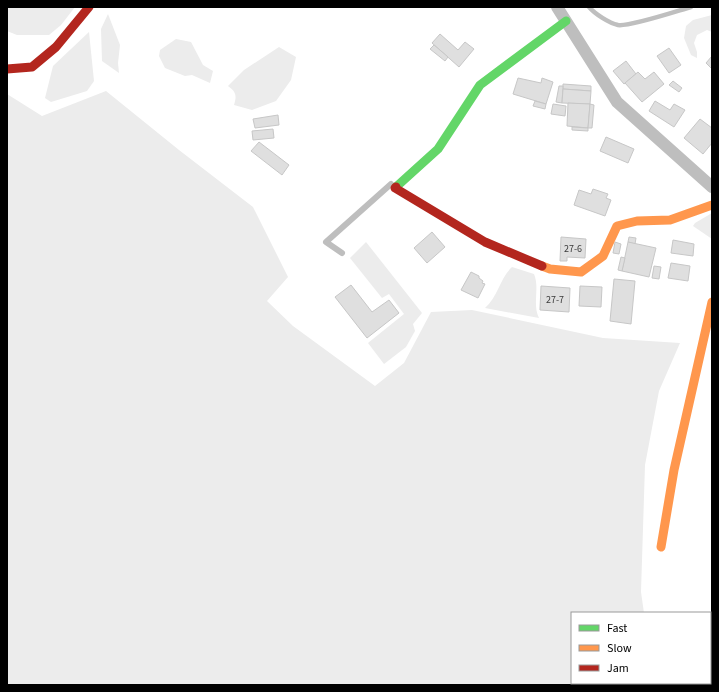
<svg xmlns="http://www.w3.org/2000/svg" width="719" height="692" viewBox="0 0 719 692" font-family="'Source Sans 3',sans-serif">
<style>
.green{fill:#ececec}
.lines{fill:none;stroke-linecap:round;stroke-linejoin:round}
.stream{stroke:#bfbfbf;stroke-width:4.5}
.building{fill:#dfdfdf;stroke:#c7c7c7}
.lane{stroke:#bebebe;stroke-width:6}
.street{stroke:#bebebe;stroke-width:12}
.fast{stroke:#63d668;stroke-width:9}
.slow{stroke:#ff974d;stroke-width:9}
.jam{stroke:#b3261e;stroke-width:9}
.labels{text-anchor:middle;stroke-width:3;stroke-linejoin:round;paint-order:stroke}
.number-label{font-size:10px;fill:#383838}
</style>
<rect width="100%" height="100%" fill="#fff"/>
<g class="green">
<path d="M7,7H75L61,25L49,35H17L7,31Z"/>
<path d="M108,14L120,45L118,63L119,73L102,61L101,29Z"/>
<path d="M712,15V32L707,30L697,35L694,43L697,52V58L691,55L684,38L686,26L693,20Z"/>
<path d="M89,32L94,81L87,91L51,102L45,98L53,66Z"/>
<path d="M176,39L191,42L203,65L213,71L210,83L192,75L185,76L165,68L159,56L160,50Z"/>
<path d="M279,47L296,57L291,80L276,101L252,110L234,105C237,95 236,92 228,86L244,70Z"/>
<path d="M106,91L179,150L253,207L288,277L267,301L293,326L375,386L404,363L431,312L472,310L603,338L680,343L659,391L645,465L641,592L644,613H572V683H710V621H712V685H7V94L42,116Z"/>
<path d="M712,213V239L693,226L695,223Z"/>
<path d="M366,242L422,313L413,324L415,331L406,347L384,364L368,343L404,314L389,294L382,298L350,258Z"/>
<path d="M512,267L534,274C540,288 532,304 539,318L485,308C498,297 500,278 512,267Z"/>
</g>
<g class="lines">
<path class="stream" d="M589,7C595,14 609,23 618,25C629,27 677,11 691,7"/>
</g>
<g class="building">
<path d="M440,34L458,50L465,42L474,49L459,67L432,43Z"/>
<path d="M434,45L448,57L445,61L430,49Z"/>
<path d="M669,48L681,65L669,73L657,56Z"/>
<path d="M712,56V69L706,63Z"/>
<path d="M626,61L636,74L624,84L613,71Z"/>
<path d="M638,72L645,79L654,72L664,84L642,102L625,83Z"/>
<path d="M518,78L541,83L542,78L553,82L546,104L513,94Z"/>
<path d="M673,81L682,88L679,92L669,85Z"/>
<path d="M563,84L591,86V91L563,89Z"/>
<path d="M559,86H563L562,103L556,102Z"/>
<path d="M563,89L591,91L590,104L562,103Z"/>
<path d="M535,101L546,104L545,109L533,106Z"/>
<path d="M655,101L670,110L674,104L685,110L674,127L649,111Z"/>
<path d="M568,103L590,104L588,128L567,126Z"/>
<path d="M553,104L566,106L565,116L551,114Z"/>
<path d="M590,104L594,105L592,128H588Z"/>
<path d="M278,115L279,125L255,128L253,119Z"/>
<path d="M700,119L712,128V143L703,154L684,138Z"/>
<path d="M572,127L588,128V131L572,130Z"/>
<path d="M273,129L274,138L253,140L252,131Z"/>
<path d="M606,137L634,149L628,163L600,151Z"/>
<path d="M259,142L289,165L282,175L251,151Z"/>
<path d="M593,189L608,194L606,198L611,200L605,216L574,205L579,190L591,194Z"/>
<path d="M432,232L445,247L427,263L414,248Z"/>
<path d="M561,237L586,239L585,258L567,257V261H560Z"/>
<path d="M629,237L636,238L635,244L628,242Z"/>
<path d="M673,240L694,244L693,256L671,253Z"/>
<path d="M615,242L621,244L619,254L613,253Z"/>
<path d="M628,242L656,248L649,277L622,271Z"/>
<path d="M621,257L625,258L622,271L618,270Z"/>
<path d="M671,263L690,266L688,281L668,278Z"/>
<path d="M654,266L661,267L659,279L652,278Z"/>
<path d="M471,272L479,276V278L483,281L482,283L485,284L478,298L461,290Z"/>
<path d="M614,279L635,281L631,324L610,321Z"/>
<path d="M351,285L372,312L389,300L399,313L367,338L335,297Z"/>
<path d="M541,286L570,288L569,312L540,310Z"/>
<path d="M580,286L602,287L601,307L579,306Z"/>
</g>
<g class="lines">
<path class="lane" d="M342,253L326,242L391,184L393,186"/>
<path class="street" d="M557,7L617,102L712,187"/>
<path class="fast" d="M396,187L438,149L480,85L566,21"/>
<g class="slow">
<path d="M542,266L550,269L581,272L603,256L617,226L637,221L670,220L712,205"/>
<path d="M661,547L674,470L712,302"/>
</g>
<g class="jam">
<path d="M7,69L32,67L56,47L89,7"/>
<path d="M396,187L395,188L485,242L542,266"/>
</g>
</g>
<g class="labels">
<g class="number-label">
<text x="573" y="252">27-6</text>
<text x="555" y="303">27-7</text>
</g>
</g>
<rect width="719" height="692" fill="none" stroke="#000000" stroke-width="16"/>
<rect x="571" y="612" width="140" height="72" fill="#ffffff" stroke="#999999"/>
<rect x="579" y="625" width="20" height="6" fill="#63d668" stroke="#999999"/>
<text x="607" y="632" font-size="12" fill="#000000">Fast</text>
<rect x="579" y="645" width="20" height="6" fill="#ff974d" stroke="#999999"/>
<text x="607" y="652" font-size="12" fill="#000000">Slow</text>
<rect x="579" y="665" width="20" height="6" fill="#b3261e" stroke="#999999"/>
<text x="607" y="672" font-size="12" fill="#000000">Jam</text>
</svg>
